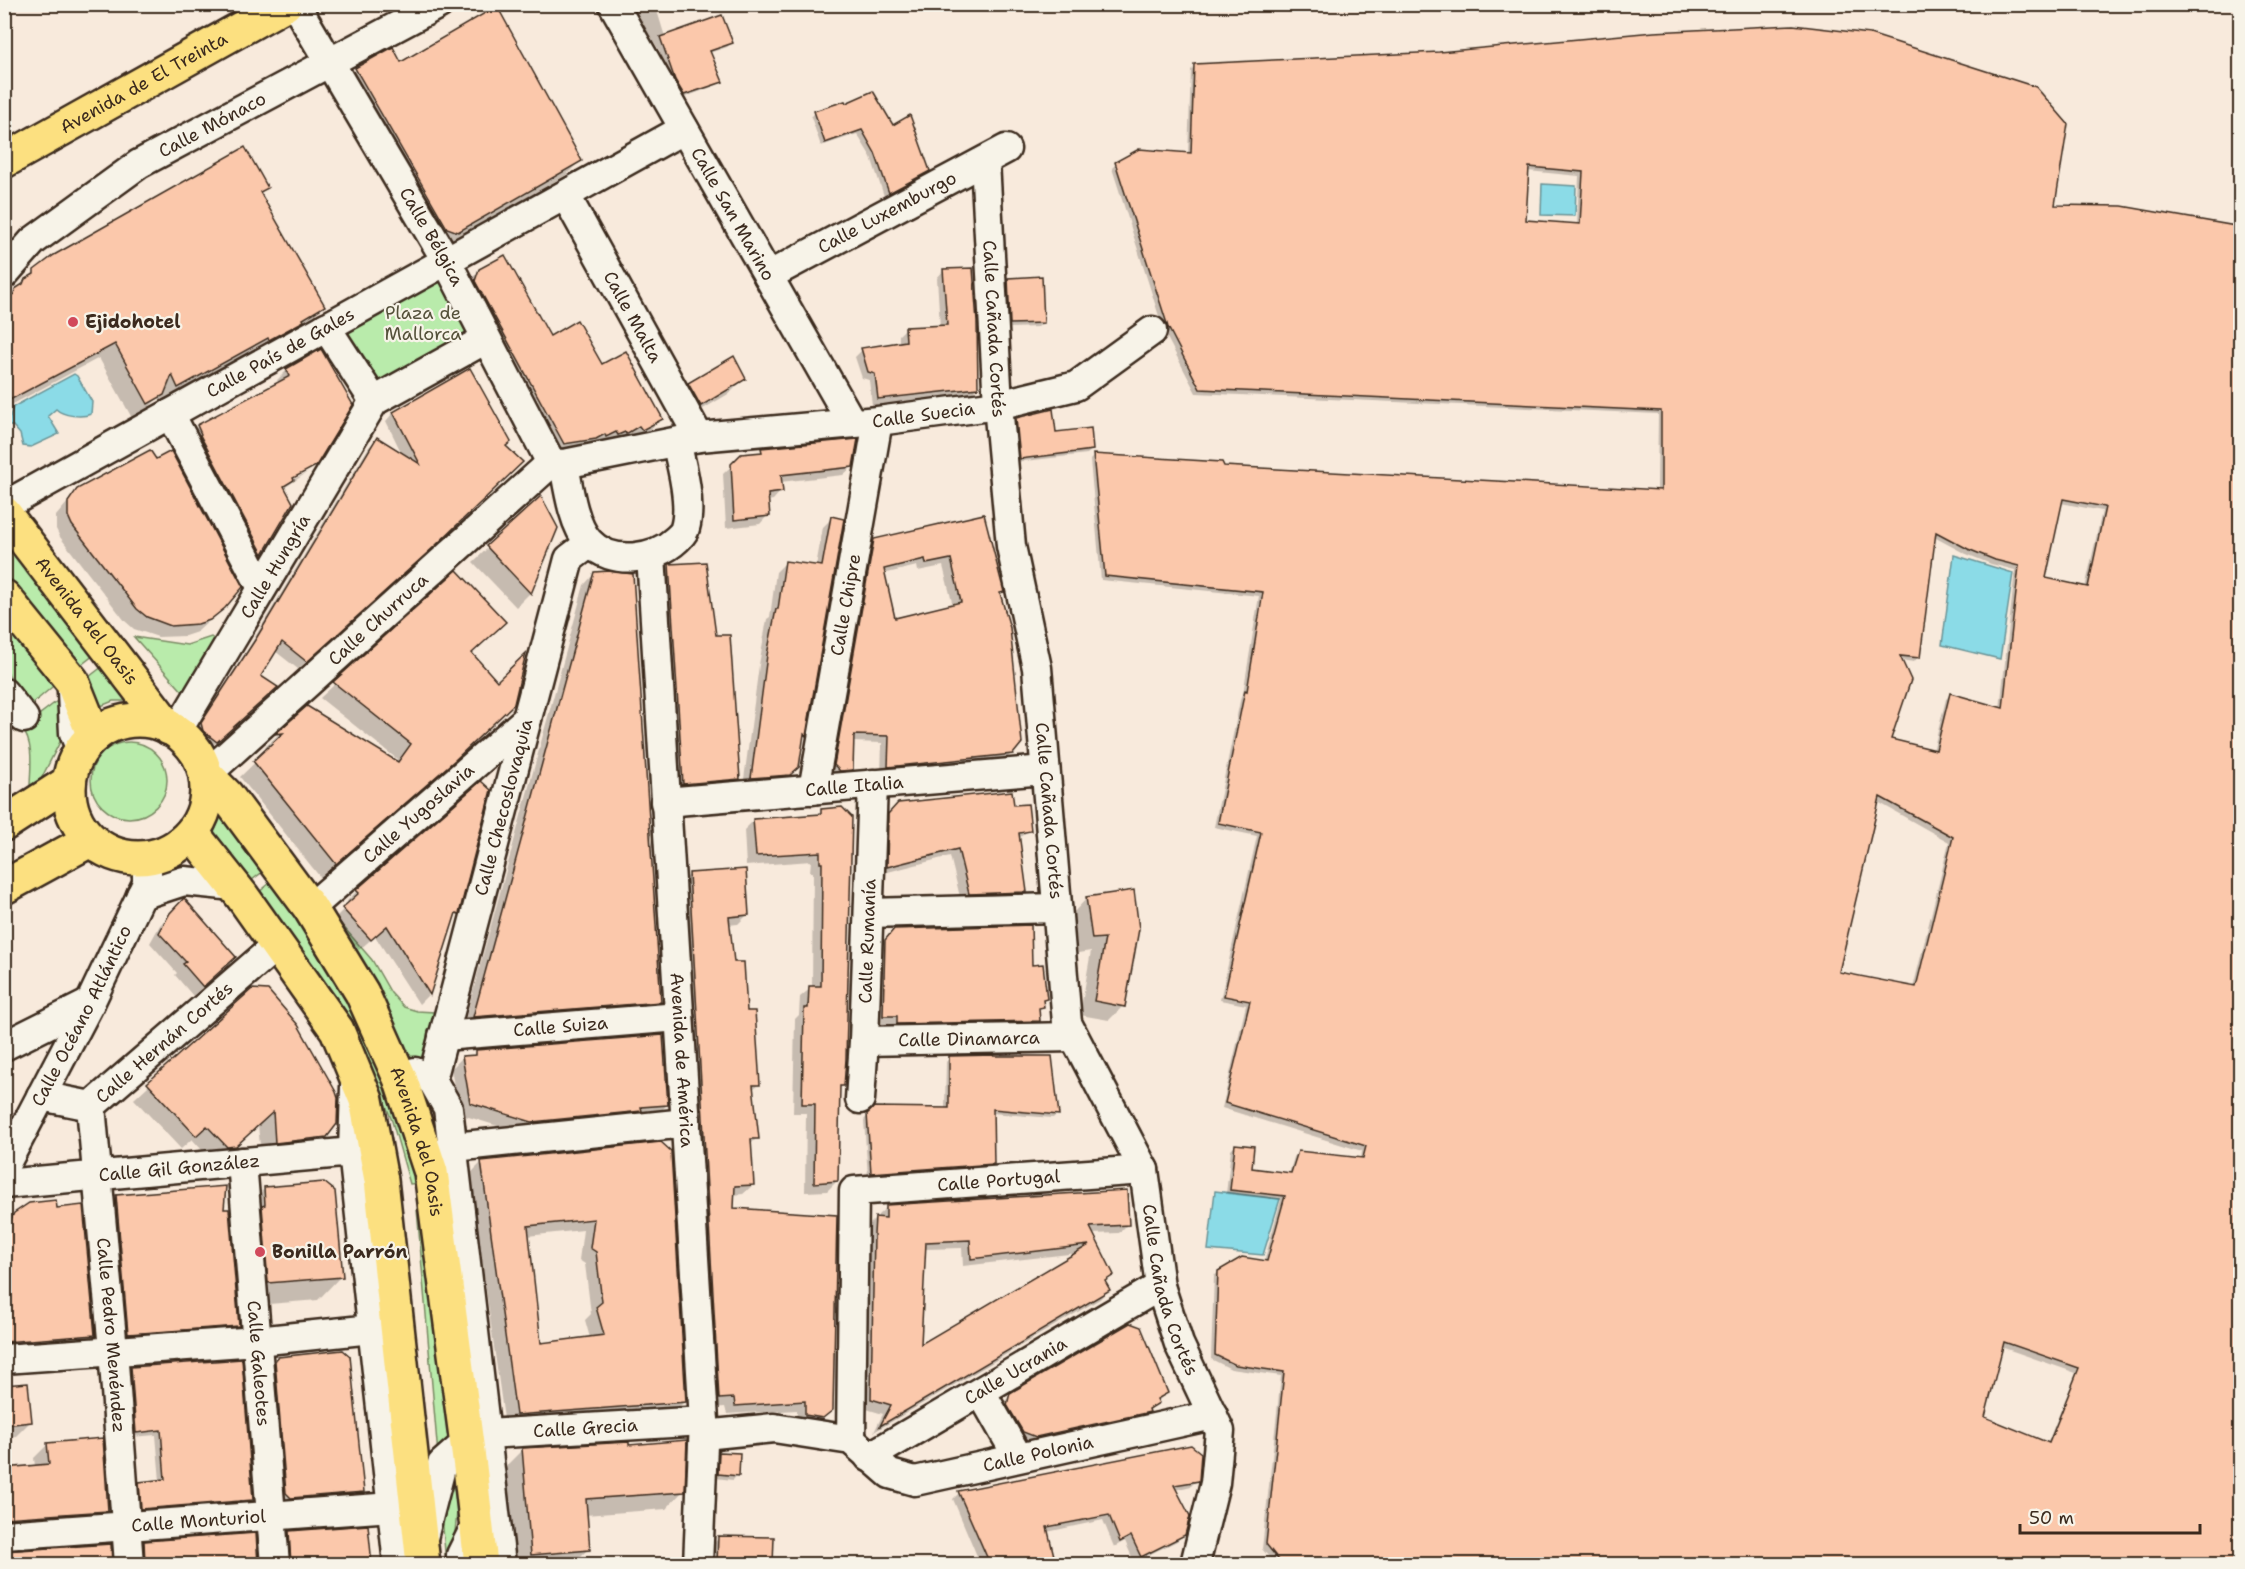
<svg xmlns="http://www.w3.org/2000/svg" width="2245" height="1569" viewBox="0 0 2245 1569" font-family="'Shantell Sans',sans-serif">
<style>
.green{fill:#b9ebab;stroke:#7a8a64;stroke-width:1.5}
.water{fill:#8bdbe7;stroke:#6b9497;stroke-width:1.5}
.shadow{fill:#0003;fill-rule:evenodd}
.building{fill:#fbc8ab;stroke:#3b2a1e;stroke-width:1.5;fill-rule:evenodd}
.lines{fill:none;stroke-linecap:round;stroke-linejoin:round}
.minor-casing{stroke:#3b2a1e;stroke-width:33}
.major-casing{stroke:#3b2a1e;stroke-width:38}
.minor{stroke:#f7f3e8;stroke-width:28}
.major{stroke:#fce080;stroke-width:33}
.poi-dot{fill:#d1495b;stroke:#f7f3e8;stroke-width:2}
.labels{text-anchor:middle;stroke-width:4.5;stroke-linejoin:round;paint-order:stroke}
.street-label{font-size:18px;fill:#3b2a1e;stroke:#f7f3e8}
.park-label{font-size:18px;fill:#54513a;stroke:#f7f3e8}
.poi-label{font-size:18px;font-weight:bold;fill:#3b2a1e;stroke:#f7f3e8;text-anchor:start}
</style>
<rect width="100%" height="100%" fill="#f8eadc"/>
<filter id="ink" filterUnits="userSpaceOnUse"><feTurbulence type="fractalNoise" baseFrequency=".0167" numOctaves="2"/><feDisplacementMap in="SourceGraphic" scale="12" xChannelSelector="R" yChannelSelector="G"/><feConvolveMatrix kernelMatrix="1 2 1 2 8 2 1 2 1" color-interpolation-filters="sRGB"/></filter>
<g filter="url(#ink)">
<g class="green">
<path d="M446,260L486,339L374,401L326,327Z"/>
<path d="M4,530L99,651L76,669L5,577Z"/>
<path d="M4,628L21,636L58,682L32,704L5,670Z"/>
<path d="M134,637L187,645L211,637L219,643L185,694Z"/>
<path d="M107,663L137,701H113L96,708L85,680Z"/>
<path d="M65,695V732L40,781L30,789C30,768 35,746 22,728Z"/>
<circle cx="129" cy="780" r="38"/>
<path d="M212,794L269,867L248,883L202,824L210,811Z"/>
<path d="M277,877L317,934L382,1070L420,1183L410,1184L392,1121L353,1021L310,960L258,893Z"/>
<path d="M334,916L372,960L391,993L404,1007L417,1011L434,1012L422,1058L417,1060L395,1045Z"/>
<path d="M427,1207L450,1444L438,1455L417,1209Z"/>
<path d="M454,1465L458,1502L453,1552L455,1564H446L440,1492Z"/>
</g>
<g class="water">
<path d="M1542,184L1576,186L1575,216L1541,215Z"/>
<path d="M74,374L77,376L92,402L91,414C82,418 63,416 56,409L48,416L59,434L31,447L23,446L20,434L13,426H7L13,407Z"/>
<path d="M1954,555L2013,573L2000,659L1942,645Z"/>
<path d="M1215,1191L1280,1199L1263,1255L1208,1250Z"/>
</g>
<g class="shadow">
<path d="M630,4H655L665,37L731,43L727,47L709,53L721,81L717,85L680,99L671,84L659,50Z"/>
<path d="M401,64L580,161L566,175L443,245L342,83L356,69Z"/>
<path d="M1195,66L2053,206L2240,228V1564H1275L1262,1549L1281,1376L1231,1369L1211,1359L1214,1276L1219,1272L1264,1262L1281,1200L1226,1194L1231,1150L1235,1146L1250,1170L1289,1174L1294,1157L1298,1152L1361,1159L1362,1151L1222,1108L1246,1005L1220,1000L1257,836L1214,827L1241,696L1243,694L1259,596L1101,580L1090,460L1094,456L1223,468L1657,492L1658,414L1196,393L1164,332L1112,168L1116,164L1188,154L1191,70ZM1528,171L1579,176L1577,225L1525,221ZM2061,503L2102,511L2085,588L2044,579ZM1934,537L1964,553L1991,564L2015,570L2000,709L1951,694L1946,699L1933,751L1889,740L1900,660L1914,662L1918,657ZM1878,802L1949,842L1913,988L1837,973ZM2001,1347L2076,1373L2047,1444L1983,1418Z"/>
<path d="M815,113L892,127L928,171L923,175L884,196L871,157L857,134L821,146L811,117Z"/>
<path d="M266,188L260,194L323,306L308,322L162,403L159,397L146,410L132,418L99,358L13,404L4,428V301L35,271Z"/>
<path d="M480,270L549,338L602,366L661,418L649,431L629,442L552,455L467,283Z"/>
<path d="M943,271L977,388L970,395L872,405L869,380L862,378L855,357L862,350L899,344V335L905,329L940,327L937,278Z"/>
<path d="M1008,279L1043,323L1038,327L1006,328L1004,283Z"/>
<path d="M320,351L315,465L311,469V467L285,480L287,483L308,472L284,488L291,503L261,553L252,562L188,436L198,426L279,383L277,380L287,370Z"/>
<path d="M744,379L730,393L686,419L674,399L689,384Z"/>
<path d="M393,413L504,446L425,554L298,669L275,651L259,677L268,695L209,749L197,741L194,732L249,647L369,447L377,439L403,456L386,421Z"/>
<path d="M1017,419L1054,433L1092,450L1087,454L1016,462L1012,423Z"/>
<path d="M762,450L852,467L843,475L780,482L781,491L773,500L767,501L768,515L760,524L726,528L723,474L742,456L758,454Z"/>
<path d="M78,490L224,607L197,632L185,636L158,637L134,629L125,621L60,537L56,529V516Z"/>
<path d="M541,498L530,593L516,607L473,562Z"/>
<path d="M983,516L1002,592L999,595L1012,753L1004,761L881,774L882,743L853,742L852,769L844,777L828,773L867,548L875,540ZM917,566L918,571L943,566L953,606L894,620L883,574Z"/>
<path d="M832,518L842,520L798,767L780,783L743,787L759,665L767,619L770,617L776,572L785,563L816,566L823,527Z"/>
<path d="M670,566L738,779L728,789L673,794L659,576Z"/>
<path d="M457,572L470,654L438,774L320,877L240,777L271,747L264,748L308,707L395,762L397,759L320,698Z"/>
<path d="M595,573L659,1001L648,1013L463,1028L584,585Z"/>
<path d="M1013,806L1029,830L1018,839L1026,892L1018,899L961,901L950,856L880,874L881,823L890,813Z"/>
<path d="M822,811L843,1085L838,1090L837,1181L827,1191L805,1192L806,1113H793L795,1019L799,1015L800,997L812,987L813,872H810L811,861L746,866L744,830L753,821L817,816Z"/>
<path d="M689,875L747,915L738,924L728,925L733,964L746,1013L759,1084L752,1090L757,1138L750,1145L753,1185L743,1194L733,1195V1210L832,1409L812,1426L797,1424V1410L727,1414L725,1407L711,1408L680,884Z"/>
<path d="M357,891L457,913L453,917L429,994L419,1004L375,936L359,950L333,920L349,904L347,901Z"/>
<path d="M1132,892L1123,1006L1109,1020L1080,1015L1091,951L1078,953L1073,913L1087,898Z"/>
<path d="M184,901L225,966L193,996L175,975L177,973L150,943L160,925Z"/>
<path d="M894,930L1031,966L1045,999L1042,1002V1006L1037,1011L1038,1021L1030,1029L889,1031V1024H875L878,949Z"/>
<path d="M252,990L326,1136L311,1151L261,1156L258,1125L220,1160L212,1161L192,1139L181,1149L134,1099Z"/>
<path d="M477,1051L667,1105L655,1116L520,1133L459,1114L451,1069L462,1058L471,1057Z"/>
<path d="M950,1057L1057,1114L1053,1118L992,1113V1164L988,1168L868,1177L864,1120L875,1108L945,1109L946,1062Z"/>
<path d="M660,1144L685,1401L673,1413L505,1426L470,1174L482,1162ZM583,1230L579,1260L585,1264L591,1314L585,1320L590,1338L540,1344L527,1236Z"/>
<path d="M264,1189L341,1276L318,1300L245,1306L241,1212Z"/>
<path d="M116,1197L223,1211L237,1325L232,1331L123,1339L111,1202Z"/>
<path d="M887,1207L1127,1225L1119,1233L1092,1234L1113,1275L1104,1283L1108,1290L1100,1299L874,1432L883,1414L863,1408L867,1227L875,1219H878V1215ZM962,1248L963,1266L1078,1253L920,1347L924,1249Z"/>
<path d="M15,1215L94,1335L71,1357L4,1363V1225Z"/>
<path d="M278,1359L362,1492L347,1507L272,1508L263,1374Z"/>
<path d="M131,1368L252,1500L246,1505L137,1513L135,1488L140,1483L160,1481L156,1435L131,1437L126,1373Z"/>
<path d="M4,1386L30,1422L16,1436L4,1437Z"/>
<path d="M1166,1393L1139,1421L1025,1446L1001,1405L1011,1395Z"/>
<path d="M48,1444L107,1510L93,1524L4,1531V1469L35,1466L34,1458Z"/>
<path d="M628,1447L683,1491L666,1509L585,1515L588,1549L573,1564H513L505,1467L522,1450Z"/>
<path d="M720,1453L737,1475L733,1480L715,1478V1458Z"/>
<path d="M1197,1480L1191,1486L1175,1490L1184,1534L1177,1541L1134,1562L1125,1541L1114,1547L1103,1520L1047,1532L1055,1564H979L980,1563L953,1499L959,1493Z"/>
<path d="M367,1527L371,1564H283L281,1541L290,1532Z"/>
<path d="M255,1535L257,1564H136V1552L145,1543Z"/>
<path d="M719,1538L772,1539L771,1564H714L715,1542Z"/>
<path d="M110,1545L112,1564H4V1560Z"/>
</g>
<g class="building">
<path d="M497,6L582,161L458,232L447,228L355,68L393,47L401,62Z"/>
<path d="M722,15L733,43L710,51L723,82L684,95L675,80L660,37Z"/>
<path d="M1793,25L1870,34L2036,87L2068,124L2055,205L2122,206L2241,227V1564H1282L1266,1544L1284,1372L1236,1365L1215,1355L1218,1271L1242,1257L1267,1261L1285,1196L1230,1190L1235,1144L1254,1146L1252,1168L1291,1173L1298,1151L1363,1158L1366,1146L1225,1103L1250,1001L1224,996L1261,832L1218,823L1245,690L1247,691L1263,592L1105,576L1093,454L1222,462L1224,466L1661,490V411L1200,389L1168,327L1115,162L1139,149L1191,153L1194,64L1439,52L1654,32ZM1529,167L1583,172L1580,224L1526,220ZM2063,499L2105,507L2088,587L2046,578ZM1936,532L1968,549L1995,560L2019,566L2003,708L1950,693L1936,750L1891,739L1911,680L1900,656L1920,658ZM1880,797L1953,837L1916,987L1839,972ZM2004,1342L2079,1368L2049,1443L1985,1417Z"/>
<path d="M873,91L893,125L910,115L930,171L889,193L875,153L862,130L825,143L814,111L845,101L846,103Z"/>
<path d="M245,147L268,188L260,192L325,306L303,319L304,321L269,340L268,338L178,388L172,375L164,395L148,404L115,344L4,403V299L14,294L15,289L23,284L25,279L34,274V270L54,255Z"/>
<path d="M505,255L550,336L577,320L602,364L626,351L663,419L642,430L639,426L626,434L625,432L618,435L616,432L606,437L605,434L596,439L564,444L475,281L479,269Z"/>
<path d="M973,268L977,322L978,388L878,399L875,374L868,372L861,348L906,341L905,327L947,325L943,269Z"/>
<path d="M1042,276L1044,323L1010,324L1008,278Z"/>
<path d="M321,349L353,405L316,466L293,478L294,480L284,486L293,503L263,554L200,435L201,434L197,425L290,376L286,369Z"/>
<path d="M734,356L746,379L701,406L688,383Z"/>
<path d="M470,368L511,442L506,446L523,462L435,546L307,662L282,642L261,676L278,687L217,742L203,731L201,723L257,637L377,437L420,464L393,412Z"/>
<path d="M1053,409L1056,432L1091,428L1093,450L1020,459L1016,418Z"/>
<path d="M858,439L853,467L781,475L783,492L768,494L770,516L734,520L731,464L741,454L762,452L761,448Z"/>
<path d="M150,450L156,459L171,451L243,587L225,608L210,620L198,624L171,626L147,617L137,609L72,525L68,516V502L77,489Z"/>
<path d="M541,496L558,528L531,594L486,546Z"/>
<path d="M984,514L1004,592L1000,593L1010,628L1022,743L1013,754L888,767L889,736L854,735L853,770L840,771L834,765L874,539ZM925,559L926,564L951,559L961,602L895,618L884,569Z"/>
<path d="M831,516L844,519L806,736L804,734L799,767L790,775L751,778L767,655L776,609H778L785,561L822,566Z"/>
<path d="M706,562L716,635H730L740,779L683,784L669,564Z"/>
<path d="M457,570L506,622L472,653L497,681L526,653L514,704L455,760L336,864L253,761L283,733L275,734L307,706L398,762L411,744L333,682Z"/>
<path d="M609,571L633,574L661,1002L473,1017L594,572Z"/>
<path d="M481,781L491,790L459,914L456,913L430,995L387,926L371,940L342,908L359,893L356,890Z"/>
<path d="M1012,791L1014,805L1028,804L1031,831L1019,833L1027,892L969,894L958,849L887,867L888,814L898,803Z"/>
<path d="M842,807L852,817L846,1059L844,1086H840L838,1181L814,1183L815,1104H802L804,1008H808L809,986H821L822,863H820V852L756,856L753,819L821,814V809Z"/>
<path d="M746,869L749,915L729,917L734,962H744L747,1011H755L760,1085H753L759,1139H751L754,1185L735,1186L734,1208L837,1215L833,1410L823,1418L805,1415V1401L735,1406L734,1398L719,1399L689,873Z"/>
<path d="M1134,890L1139,929L1125,1007L1094,1001L1105,938L1092,939L1086,897Z"/>
<path d="M184,898L236,957L203,987L183,964L186,962L159,933L170,913Z"/>
<path d="M1031,925L1032,965L1043,964L1047,999L1043,1000L1044,1007L1039,1008L1040,1021L897,1024V1016H883L885,940L894,929Z"/>
<path d="M252,989L268,990L298,1025L336,1092L338,1098L337,1124L327,1137L275,1143L273,1112L236,1146L227,1147L207,1126L196,1136L147,1083Z"/>
<path d="M663,1035L668,1105L641,1107L642,1111L532,1122L470,1103L462,1056L476,1055V1050Z"/>
<path d="M995,1055L993,1056H1052L1059,1115L993,1109L994,1164L871,1173L867,1114L874,1107L949,1108V1056Z"/>
<path d="M661,1142L671,1151L686,1402L516,1415L481,1161ZM594,1219L590,1248L596,1252L602,1302L596,1307L604,1335L541,1343L528,1226Z"/>
<path d="M324,1182L335,1191L343,1277L268,1283L262,1206L265,1205L264,1187Z"/>
<path d="M226,1186L224,1209H229L239,1326L128,1334L116,1195Z"/>
<path d="M1127,1190L1129,1225L1090,1227L1114,1275L1105,1281L1110,1290L880,1426L891,1405L871,1399L874,1234L875,1217L886,1218V1205ZM970,1240L971,1259L1089,1245L921,1344L926,1242Z"/>
<path d="M56,1200L57,1208L83,1205L95,1335L4,1342V1233L14,1213L29,1203Z"/>
<path d="M1130,1323L1141,1327L1168,1393L1157,1399L1159,1403L1149,1409L1150,1412L1036,1437L1023,1432L1007,1405L1010,1393Z"/>
<path d="M343,1350L350,1356L364,1492L291,1498L286,1493L275,1361L278,1357Z"/>
<path d="M242,1359L253,1500L141,1509L139,1482L165,1479L161,1430L136,1433L131,1367Z"/>
<path d="M28,1383L32,1422L4,1425V1385Z"/>
<path d="M103,1438L108,1511L4,1518V1468L49,1464L47,1443Z"/>
<path d="M687,1440L685,1492L586,1499L590,1550L531,1555L522,1448L629,1442V1445Z"/>
<path d="M1191,1445L1201,1453L1199,1481L1174,1485L1190,1516L1185,1535L1141,1557L1131,1536L1120,1542L1109,1515L1047,1527L1056,1564H990L958,1491Z"/>
<path d="M719,1452L740,1453L739,1476L718,1474Z"/>
<path d="M368,1525L372,1564H291L289,1531Z"/>
<path d="M256,1533L258,1564H145L144,1541Z"/>
<path d="M718,1536L774,1537L773,1564H717Z"/>
<path d="M111,1544L112,1564H4V1551Z"/>
</g>
<g class="lines">
<defs>
<g id="minor">
<path id="s1" d="M295,4L446,260L551,463L564,464L699,437L878,421L998,405L1076,386L1152,331"/>
<path id="s2" d="M613,4L852,423"/>
<path id="s3" d="M985,161L998,405L1011,546L1037,668L1067,1023L1144,1170L1160,1286L1179,1344L1220,1431L1215,1483L1195,1564"/>
<path id="s4" d="M566,196L699,437"/>
<path id="s5" d="M4,274L33,241L139,164L439,4"/>
<path id="s6" d="M768,276L1006,149"/>
<path d="M326,327L374,401"/>
<path d="M374,401L486,339"/>
<path d="M170,414L262,588"/>
<path d="M564,464C568,486 573,525 589,542C612,566 655,560 677,539C680,536 684,533 685,528C692,505 682,466 676,442"/>
<path id="s7" d="M4,506L684,129"/>
<path id="s8" d="M651,555L704,1421L698,1564"/>
<path d="M72,692L74,733L81,750"/>
<path d="M4,693L24,718"/>
<path id="s9" d="M176,733L374,401"/>
<path id="s10" d="M206,775L551,463"/>
<path id="s11" d="M813,790L878,421"/>
<path id="s12" d="M665,802L1045,770"/>
<path d="M141,895L184,881L234,886"/>
<path id="s13" d="M310,908L527,719"/>
<path d="M869,913L1057,908"/>
<path id="s14" d="M443,1036L679,1017"/>
<path id="s15" d="M864,1041L1074,1037"/>
<path d="M4,1046L90,1003"/>
<path d="M415,1072L432,1080L448,1108L501,1564"/>
<path id="s16" d="M432,1080L569,559L590,543"/>
<path d="M355,1086L353,1152L398,1564"/>
<path id="s17" d="M41,1096L91,1106L277,945"/>
<path id="s18" d="M860,1099L864,1041L873,784"/>
<path id="s19" d="M91,1106L113,1350L129,1564"/>
<path d="M440,1161L454,1147L686,1123"/>
<path id="s20" d="M242,1162L275,1564"/>
<path id="s21" d="M4,1167L90,1003L147,883V858"/>
<path id="s22" d="M4,1184L353,1152"/>
<path d="M4,1359L257,1341L372,1329"/>
<path d="M981,1392L1018,1457"/>
<path id="s23" d="M704,1435L774,1428L851,1440L890,1474L915,1481L1213,1415"/>
<path id="s24" d="M851,1440L854,1191L1144,1170"/>
<path id="s25" d="M869,1457L1160,1286"/>
<path id="s26" d="M4,1535L392,1507"/>
<path id="s27" d="M423,1538L442,1464L467,1442L486,1434L704,1421"/>
<path d="M462,1564L461,1555L477,1523"/>
</g>
<g id="major">
<path id="s28" d="M4,161L285,4"/>
<path id="s29" d="M4,513L169,728"/>
<path d="M4,597L72,681L94,736"/>
<circle cx="138" cy="789" r="69"/>
<path id="s30" d="M206,775L227,796L310,908L362,993L400,1078L431,1172L470,1467L481,1564"/>
<path d="M4,824L69,782"/>
<path d="M192,833L242,896L337,1030L366,1100L381,1180L423,1564"/>
<path d="M4,887L90,840"/>
</g>
</defs>
<use href="#minor" class="minor-casing"/>
<use href="#major" class="major-casing"/>
<use href="#minor" class="minor"/>
<use href="#major" class="major"/>
</g>
</g>
<g class="poi-dot">
<circle cx="73" cy="322" r="6"/>
<circle cx="260" cy="1252" r="6"/>
</g>
<g class="labels">
<g class="street-label">
<text dy="6" stroke="none"><textPath href="#s28" startOffset="160">Avenida de El Treinta</textPath></text>
<text dy="6" stroke="none"><textPath href="#s5" startOffset="258">Calle Mónaco</textPath></text>
<text dy="6" stroke="none"><textPath href="#s6" startOffset="135">Calle Luxemburgo</textPath></text>
<text dy="6" stroke="none"><textPath href="#s2" startOffset="242">Calle San Marino</textPath></text>
<text dy="6" stroke="none"><textPath href="#s1" startOffset="270">Calle Bélgica</textPath></text>
<text dy="6" stroke="none"><textPath href="#s4" startOffset="138">Calle Malta</textPath></text>
<text dy="6" stroke="none"><textPath href="#s3" startOffset="168">Calle Cañada Cortés</textPath></text>
<text dy="6" stroke="none"><textPath href="#s7" startOffset="316">Calle País de Gales</textPath></text>
<text dy="6" stroke="none"><textPath href="#s1" startOffset="902">Calle Suecia</textPath></text>
<text dy="6" stroke="none"><textPath href="#s9" startOffset="194">Calle Hungría</textPath></text>
<text dy="6" stroke="none"><textPath href="#s11" startOffset="188">Calle Chipre</textPath></text>
<text dy="6" stroke="none"><textPath href="#s10" startOffset="232">Calle Churruca</textPath></text>
<text dy="6" stroke="none"><textPath href="#s29" startOffset="136">Avenida del Oasis</textPath></text>
<text dy="6" stroke="none"><textPath href="#s12" startOffset="190">Calle Italia</textPath></text>
<text dy="6" stroke="none"><textPath href="#s16" startOffset="282">Calle Checoslovaquia</textPath></text>
<text dy="6" stroke="none"><textPath href="#s3" startOffset="654">Calle Cañada Cortés</textPath></text>
<text dy="6" stroke="none"><textPath href="#s13" startOffset="144">Calle Yugoslavia</textPath></text>
<text dy="6" stroke="none"><textPath href="#s18" startOffset="158">Calle Rumanía</textPath></text>
<text dy="6" stroke="none"><textPath href="#s21" startOffset="170">Calle Océano Atlántico</textPath></text>
<text dy="6" stroke="none"><textPath href="#s14" startOffset="118">Calle Suiza</textPath></text>
<text dy="6" stroke="none"><textPath href="#s15" startOffset="105">Calle Dinamarca</textPath></text>
<text dy="6" stroke="none"><textPath href="#s17" startOffset="148">Calle Hernán Cortés</textPath></text>
<text dy="6" stroke="none"><textPath href="#s8" startOffset="506">Avenida de América</textPath></text>
<text dy="6" stroke="none"><textPath href="#s30" startOffset="428">Avenida del Oasis</textPath></text>
<text dy="6" stroke="none"><textPath href="#s22" startOffset="176">Calle Gil González</textPath></text>
<text dy="6" stroke="none"><textPath href="#s24" startOffset="394">Calle Portugal</textPath></text>
<text dy="6" stroke="none"><textPath href="#s3" startOffset="1156">Calle Cañada Cortés</textPath></text>
<text dy="6" stroke="none"><textPath href="#s19" startOffset="230">Calle Pedro Menéndez</textPath></text>
<text dy="6" stroke="none"><textPath href="#s20" startOffset="202">Calle Galeotes</textPath></text>
<text dy="6" stroke="none"><textPath href="#s25" startOffset="170">Calle Ucrania</textPath></text>
<text dy="6" stroke="none"><textPath href="#s27" startOffset="230">Calle Grecia</textPath></text>
<text dy="6" stroke="none"><textPath href="#s23" startOffset="352">Calle Polonia</textPath></text>
<text dy="6" stroke="none"><textPath href="#s26" startOffset="195">Calle Monturiol</textPath></text>
</g>
<g class="park-label">
<text x="423" y="319">Plaza de<tspan x="423" dy="21">Mallorca</tspan></text>
</g>
<g class="poi-label">
<text x="85" y="328">Ejidohotel</text>
<text x="272" y="1258">Bonilla Parrón</text>
</g>
</g>
<rect width="2245" height="1569" fill="none" stroke="#f7f3e8" stroke-width="24"/>
<rect x="12" y="12" width="2221" height="1545" fill="none" stroke="#3b2a1e" stroke-width="2" filter="url(#ink)"/>
<path d="M2020 1524v9h180v-9" fill="none" stroke="#3b2a1e" stroke-width="3"/>
<text x="2029" y="1524" font-size="18" fill="#3b2a1e" stroke="#f7f3e8" stroke-width="4.5" paint-order="stroke">50 m</text>
</svg>
